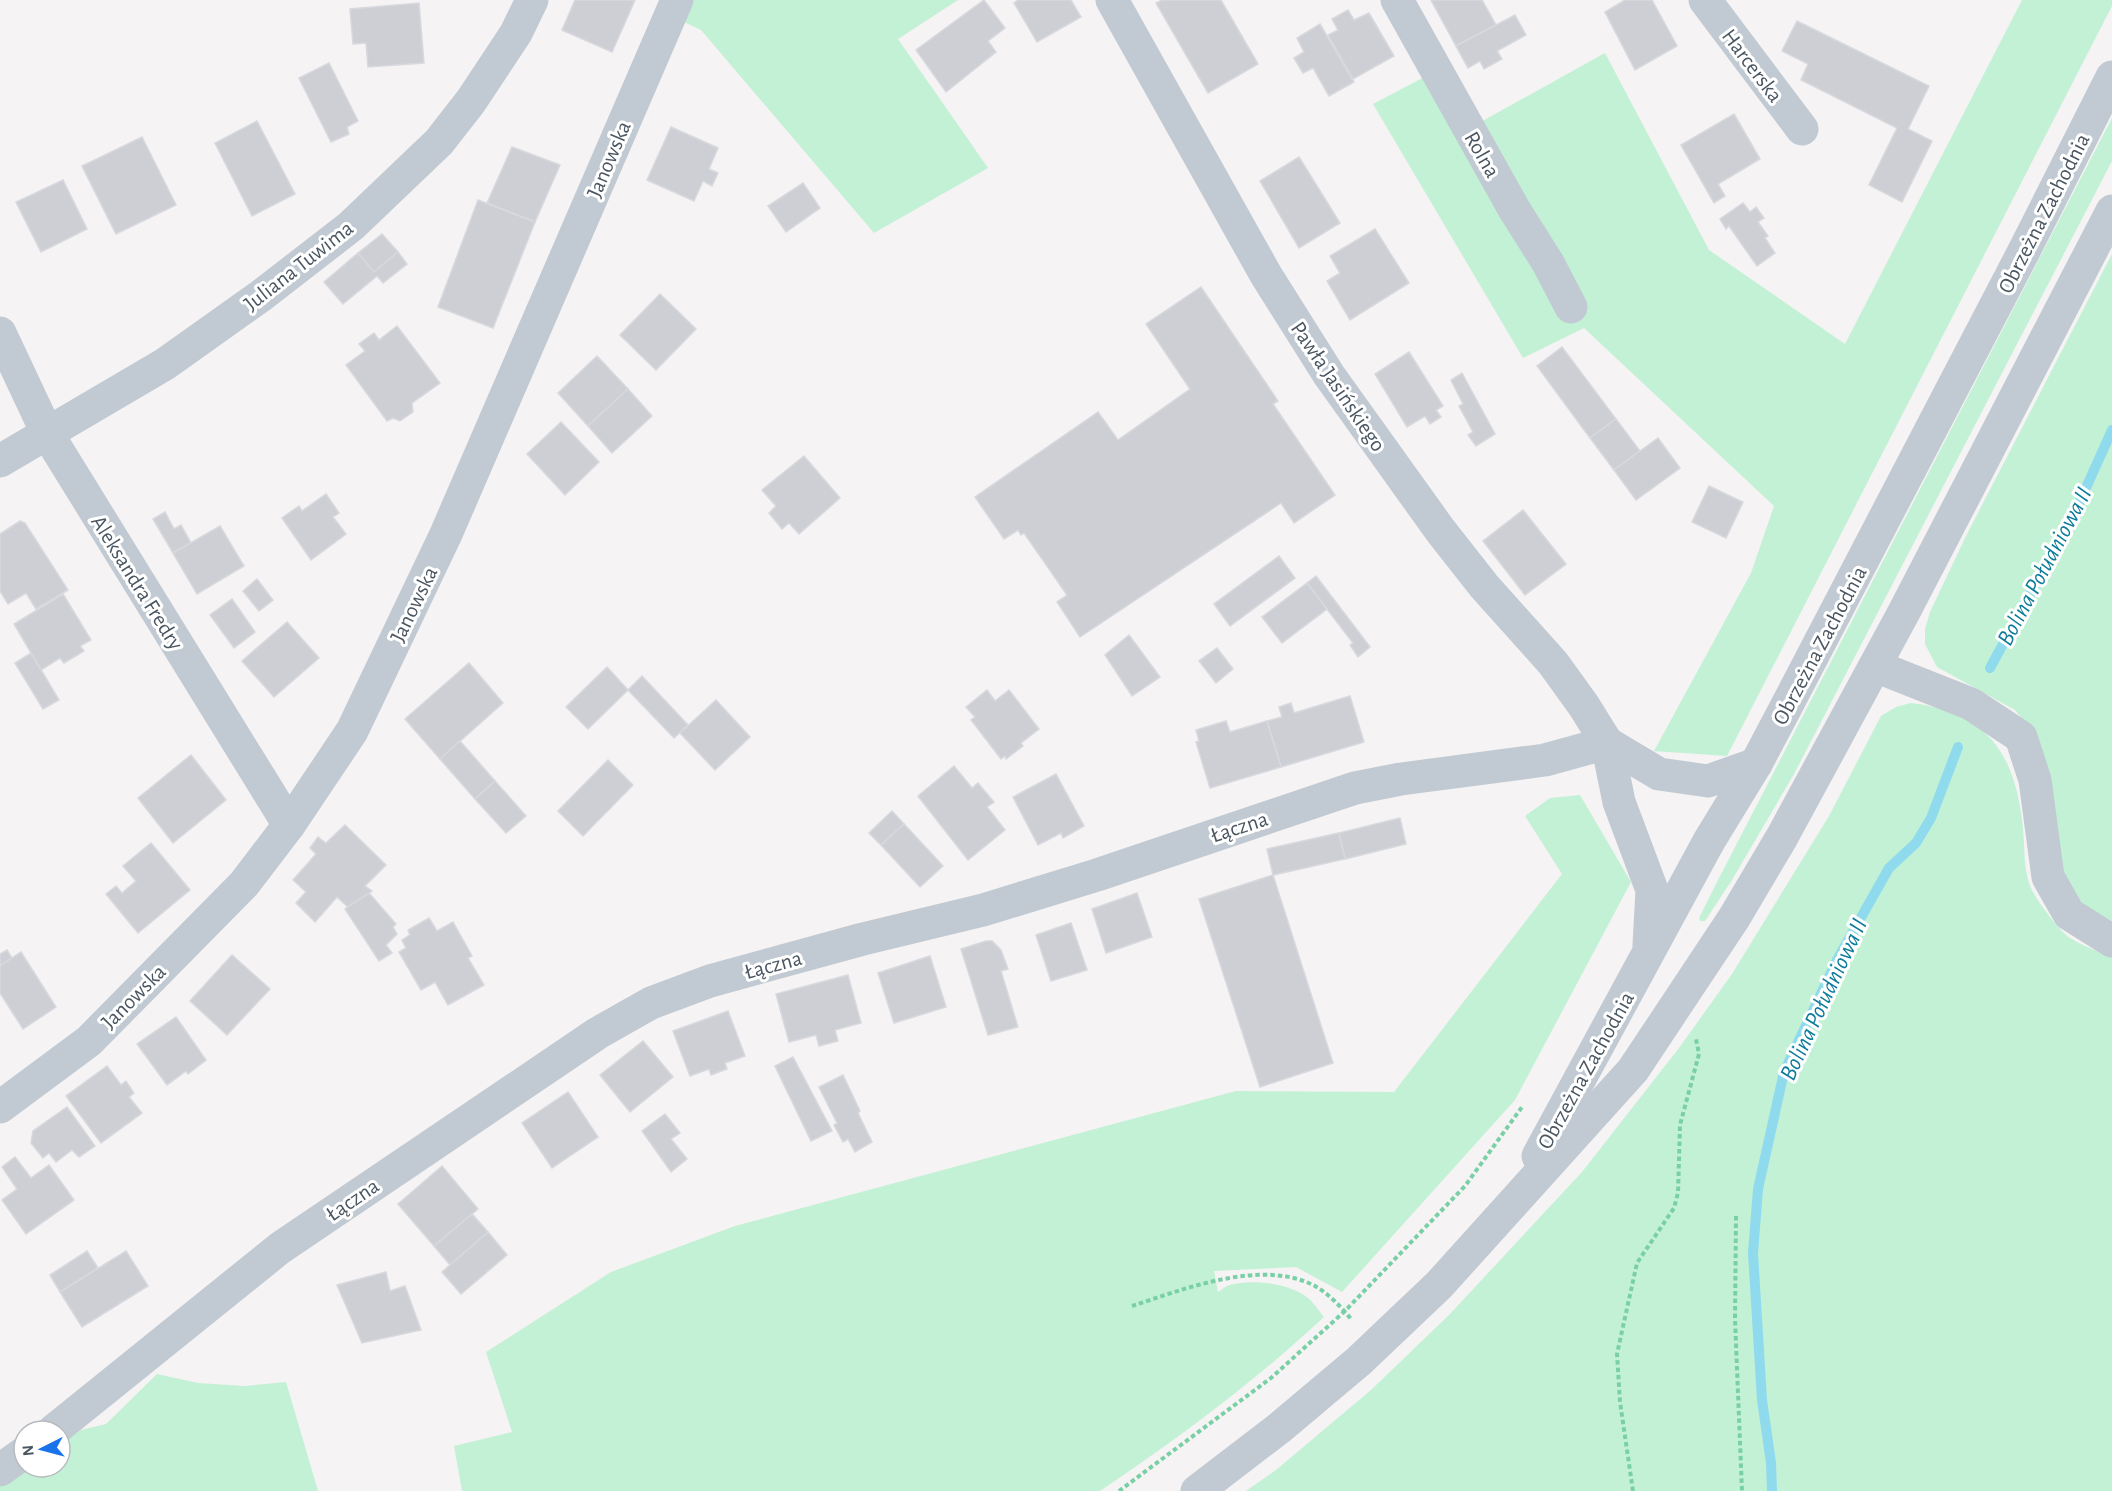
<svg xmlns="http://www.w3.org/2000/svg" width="2112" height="1491" viewBox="0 0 2112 1491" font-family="'Alegreya Sans',sans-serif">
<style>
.green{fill:#c3f1d5}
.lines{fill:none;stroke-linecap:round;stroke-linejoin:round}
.stream{stroke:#90daee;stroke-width:10}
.building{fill:#cdcfd5;stroke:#d7d9de;stroke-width:1.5}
.path{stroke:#7ad0a6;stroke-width:4;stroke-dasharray:4.5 3;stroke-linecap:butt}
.minor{stroke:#c1cad2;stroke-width:33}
.labels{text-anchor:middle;stroke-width:6;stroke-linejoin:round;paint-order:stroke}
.street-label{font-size:22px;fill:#4a5661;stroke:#fff}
.water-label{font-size:24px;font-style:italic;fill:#0c7c9b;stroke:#fff}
</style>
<rect width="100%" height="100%" fill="#f5f3f3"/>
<g class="green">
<path d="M693,0H958L898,39L988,168L874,233L701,30L684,22Z"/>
<path d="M2022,0H2112V6L1727,756L1654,751L1751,573L1774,506L1584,328L1523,358L1373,104L1432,73L1459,134L1605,53L1709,250L1845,344Z"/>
<path d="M2112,118V161L1794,774L1732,880L1705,921H1700L1699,918L1717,882Z"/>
<path d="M2112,254V925L2089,912L2061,875L2026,724L2015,710L1937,667L1925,644V629L1930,612L1966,536Z"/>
<path d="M1911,703C1989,712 2016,756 2023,829C2025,848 2023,870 2031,888C2037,901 2059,931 2070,938C2082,946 2099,951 2112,957V1491H1246L1276,1470L1371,1390L1449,1315L1582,1172L1679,1048L1732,974L1829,816L1881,716L1896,707Z"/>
<path d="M1580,795L1631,882L1515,1100L1342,1292L1296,1267L1214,1271L1218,1292C1222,1290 1225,1286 1230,1285C1253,1279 1289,1283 1308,1298C1314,1303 1319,1311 1324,1317C1253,1383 1180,1437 1100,1491H462L454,1446L512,1432L486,1352L611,1272L735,1226L1236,1091L1394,1092L1562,874L1525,816L1550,798Z"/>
<path d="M157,1374L198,1383L245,1386L286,1382L318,1491H0V1483L25,1467H60V1443L81,1430L106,1424Z"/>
</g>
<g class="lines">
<g class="stream">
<path d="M1990,668L2076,510L2112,430"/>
<path d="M1772,1491L1771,1463L1762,1400L1753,1253L1758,1189L1784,1072L1837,960L1889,868L1916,843L1931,818L1958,747"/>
</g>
</g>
<g class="building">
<path d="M575,0H635L612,52L562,30Z"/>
<path d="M984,0L1005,28L988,41L996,52L946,92L916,50Z"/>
<path d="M1018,0H1071L1081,17L1037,42L1014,3Z"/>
<path d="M1162,0H1221L1258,64L1208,93L1156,3Z"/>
<path d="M1431,0H1482L1496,25L1456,46Z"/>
<path d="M1625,0H1652L1677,46L1635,70L1605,12Z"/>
<path d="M419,3L424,63L368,67L366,43L353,44L350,9Z"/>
<path d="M1348,10L1354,20L1369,13L1394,56L1353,79L1328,35L1338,30L1332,19Z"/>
<path d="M1515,15L1526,35L1497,51L1502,59L1484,69L1480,61L1468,68L1456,46Z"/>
<path d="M1797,21L1929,86L1908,129L1932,141L1902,202L1869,185L1897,128L1801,80L1808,64L1782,51Z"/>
<path d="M1320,24L1354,82L1329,96L1313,68L1303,73L1294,58L1304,52L1297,38Z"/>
<path d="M329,63L358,121L347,127L349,134L331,142L299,78Z"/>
<path d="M1734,114L1760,159L1718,184L1725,196L1714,203L1681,145Z"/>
<path d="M257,121L295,194L252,216L215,143Z"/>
<path d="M671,127L718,148L709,169L718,173L712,186L703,181L694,201L647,180Z"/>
<path d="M142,137L176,205L116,234L82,166Z"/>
<path d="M512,147L560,165L535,222L487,203Z"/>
<path d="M1299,157L1340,223L1299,248L1260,181Z"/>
<path d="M63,180L87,229L41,252L16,202Z"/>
<path d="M803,183L820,208L786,232L768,206Z"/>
<path d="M478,200L535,222L493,328L438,307Z"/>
<path d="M1743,203L1750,212L1756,207L1764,218L1758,222L1768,236L1765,238L1775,253L1757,266L1729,226L1726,229L1720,219Z"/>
<path d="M1375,229L1409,283L1350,320L1327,281L1340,273L1330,256Z"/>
<path d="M382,234L398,252L374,272L358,253Z"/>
<path d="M398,252L407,264L383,283L377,276L343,304L324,282L358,253L374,272Z"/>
<path d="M1201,287L1278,401L1273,404L1335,495L1294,523L1281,503L1080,637L1057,602L1067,595L1024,533L1021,535L1018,530L1004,539L975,497L1098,412L1118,440L1190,389L1146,324Z"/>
<path d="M660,294L696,329L656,370L620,335Z"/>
<path d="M397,326L440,383L412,403L413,412L400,421L393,418L387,421L346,365L365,351L359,344L374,333L379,340Z"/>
<path d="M1562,347L1616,419L1590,438L1537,366Z"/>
<path d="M1409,352L1443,406L1436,410L1441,417L1430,424L1425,416L1407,427L1375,374Z"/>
<path d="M597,356L628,389L588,426L558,393Z"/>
<path d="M1462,373L1495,434L1476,446L1468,435L1473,432L1459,406L1463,404L1451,380Z"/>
<path d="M628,389L652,416L612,453L588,426Z"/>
<path d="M1616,419L1640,451L1614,470L1590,438Z"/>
<path d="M561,422L599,462L565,495L527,454Z"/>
<path d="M1658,438L1680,468L1636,500L1614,470Z"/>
<path d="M804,456L840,498L799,534L789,523L782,529L769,513L776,506L762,490Z"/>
<path d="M1709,486L1743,502L1726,538L1692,522Z"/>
<path d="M326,494L339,513L333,517L346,534L311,560L282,518L299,506L302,511Z"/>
<path d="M1523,510L1566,564L1525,595L1483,541Z"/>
<path d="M165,512L174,529L181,525L191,543L173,553L153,519Z"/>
<path d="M20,521L25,523L68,590L36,609L26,593L8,604L0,591V534Z"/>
<path d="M220,526L244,566L197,594L173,553Z"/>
<path d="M1279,556L1295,578L1230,626L1214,604Z"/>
<path d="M1316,576L1370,647L1358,657L1350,645L1353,643L1307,583Z"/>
<path d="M257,579L273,600L259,611L243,591Z"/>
<path d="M1307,583L1327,609L1282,643L1262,617Z"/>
<path d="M63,594L91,640L80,646L84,651L64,663L60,658L41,670L14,624Z"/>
<path d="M232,599L255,632L234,648L210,615Z"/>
<path d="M287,622L319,658L274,697L242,661Z"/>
<path d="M1129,635L1160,677L1132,696L1105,655Z"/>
<path d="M1217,648L1233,669L1216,683L1199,661Z"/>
<path d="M31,653L59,700L43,709L15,663Z"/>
<path d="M469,663L503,703L440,759L405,719Z"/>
<path d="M607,667L628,690L588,729L566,707Z"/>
<path d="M642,676L688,725L674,738L628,690Z"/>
<path d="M987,690L995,701L1009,690L1039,729L1021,743L1023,746L1006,759L1005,756L1001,759L971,720L975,717L966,707Z"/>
<path d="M1350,696L1364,742L1281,767L1267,721L1282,717L1279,707L1291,703L1294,713Z"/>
<path d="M716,700L750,737L715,770L680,733Z"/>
<path d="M1226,721L1230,732L1267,721L1281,767L1210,788L1196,742L1199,741L1196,730Z"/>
<path d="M460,741L495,781L475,799L440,759Z"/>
<path d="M191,755L226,800L173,843L138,798Z"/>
<path d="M608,760L633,785L583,836L558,811Z"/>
<path d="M954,766L972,788L978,783L994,802L987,807L1005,830L968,860L918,796Z"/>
<path d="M1056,774L1084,826L1063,838L1061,833L1038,845L1013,797Z"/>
<path d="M495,781L526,816L506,833L475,799Z"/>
<path d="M892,811L904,824L881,845L869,833Z"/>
<path d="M1400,818L1406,844L1345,859L1339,833Z"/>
<path d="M904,824L943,866L920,887L881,845Z"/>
<path d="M345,825L386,865L365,886L372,891L348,907L337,897L315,922L296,903L306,892L293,880L316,854L310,848L318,837L326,843Z"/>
<path d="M1339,833L1345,859L1273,875L1267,849Z"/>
<path d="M151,843L190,890L138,933L106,894L116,886L122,893L136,881L123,866Z"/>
<path d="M1273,875L1333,1063L1260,1087L1199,899Z"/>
<path d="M369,893L396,924L393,927L397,934L386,945L392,953L379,961L345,909Z"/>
<path d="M1137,893L1152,937L1106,953L1092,909Z"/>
<path d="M429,918L437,931L453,922L472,956L468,958L484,985L448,1005L435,982L421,990L399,952L406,948L402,940L410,935L408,930Z"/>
<path d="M1071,923L1087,970L1051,981L1036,935Z"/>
<path d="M986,941H992L1001,950L1008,969L1001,971L1018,1027L988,1035L961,949Z"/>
<path d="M7,950L12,958L0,966V954Z"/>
<path d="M21,952L56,1007L23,1029L0,993V966Z"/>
<path d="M232,955L270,989L227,1035L190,1001Z"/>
<path d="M930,956L946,1007L894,1023L878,973Z"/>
<path d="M848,975L861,1023L835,1030L838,1041L819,1046L816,1035L789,1042L776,994Z"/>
<path d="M728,1011L745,1056L725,1063L727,1069L711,1075L709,1069L690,1076L673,1031Z"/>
<path d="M176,1017L206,1060L188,1074L186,1071L167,1085L137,1044Z"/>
<path d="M643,1041L673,1077L630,1112L600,1075Z"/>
<path d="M793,1057L832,1131L811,1141L775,1066Z"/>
<path d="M107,1066L121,1085L126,1081L134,1093L129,1097L142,1113L101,1143L66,1096Z"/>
<path d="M843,1075L860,1111L858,1113L872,1142L855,1152L848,1139L843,1142L834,1125L837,1123L819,1087Z"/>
<path d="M568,1092L598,1137L552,1168L522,1123Z"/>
<path d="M67,1107L95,1146L79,1157L72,1150L56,1162L49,1153L43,1158L31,1143L33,1131Z"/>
<path d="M665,1114L680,1133L671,1139L687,1159L671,1172L642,1131Z"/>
<path d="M15,1157L31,1178L49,1165L74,1200L26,1234L2,1200L17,1189L2,1167Z"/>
<path d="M442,1166L478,1209L434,1246L398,1204Z"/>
<path d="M472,1214L488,1232L450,1265L434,1246Z"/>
<path d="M488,1232L507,1255L461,1294L442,1272Z"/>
<path d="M87,1251L98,1268L60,1292L50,1275Z"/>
<path d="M126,1251L148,1286L82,1327L60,1292Z"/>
<path d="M386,1272L390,1291L405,1286L421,1330L362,1343L337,1285Z"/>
</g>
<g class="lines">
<g class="path">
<path d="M1736,1216L1735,1319L1742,1491"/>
<path d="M1132,1306C1184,1289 1262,1258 1315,1286C1328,1293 1342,1308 1352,1320"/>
<path d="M1119,1491L1271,1378L1345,1311L1465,1186L1522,1107"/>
<path d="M1633,1491L1620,1402L1617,1354L1637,1263L1674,1208L1678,1193L1680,1125L1699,1054L1696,1039"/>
</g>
<g class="minor">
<path d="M1112,0L1266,275L1329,375L1440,530L1484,586L1553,663L1584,706L1607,743L1619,802L1652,890L1649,945"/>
<path d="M1397,0L1514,209L1548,263L1571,307"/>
<path d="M1705,0L1802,129"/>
<path d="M0,333L47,433L289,825"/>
<path d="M0,461L165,364L262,295L351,226L439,142L471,101L516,33L532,0"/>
<path d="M1875,666L1971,704L2021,737L2035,780L2048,877L2069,914L2112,941"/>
<path d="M1607,743L1659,774L1708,781L1756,764"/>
<path d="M0,1107L89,1041L244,884L289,825L352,731L446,534L677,0"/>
<path d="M1538,1156L1709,841L1756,764L1785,709L2024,251L2112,77"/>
<path d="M53,1431L280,1248L598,1033L651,1003L710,981L863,939L983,910L1097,875L1355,788L1401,779L1545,760L1607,743"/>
<path d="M0,1470L24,1453"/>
<path d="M1197,1491L1278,1429L1360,1360L1439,1285L1633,1070L1734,918L1782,837L1904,612L2112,211"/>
</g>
</g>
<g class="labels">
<g class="street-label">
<text transform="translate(1753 65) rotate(53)" y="8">Harcerska</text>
<text transform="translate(1483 154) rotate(60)" y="8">Rolna</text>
<text transform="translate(608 159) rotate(-67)" y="8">Janowska</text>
<text transform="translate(2043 213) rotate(-63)" y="8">Obrzeżna Zachodnia</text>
<text transform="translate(298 265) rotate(-38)" y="8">Juliana Tuwima</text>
<text transform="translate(1339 386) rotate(56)" y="8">Pawła Jasińskiego</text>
<text transform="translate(138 582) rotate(58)" y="8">Aleksandra Fredry</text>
<text transform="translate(413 604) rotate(-64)" y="8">Janowska</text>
<text transform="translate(1819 645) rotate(-62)" y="8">Obrzeżna Zachodnia</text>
<text transform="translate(1239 826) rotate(-18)" y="8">Łączna</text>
<text transform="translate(773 964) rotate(-15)" y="8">Łączna</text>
<text transform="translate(133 996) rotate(-45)" y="8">Janowska</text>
<text transform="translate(1585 1070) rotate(-61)" y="8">Obrzeżna Zachodnia</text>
<text transform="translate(352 1199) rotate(-34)" y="8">Łączna</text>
</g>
<g class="water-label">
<text transform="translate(2044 566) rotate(-62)" y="8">Bolina Południowa II</text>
<text transform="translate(1823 999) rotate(-65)" y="8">Bolina Południowa II</text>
</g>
</g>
<g transform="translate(42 1449) rotate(264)"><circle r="28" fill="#ffffff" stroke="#b7bbc0" stroke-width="1.5"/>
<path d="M0-4.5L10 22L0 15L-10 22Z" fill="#1a73e8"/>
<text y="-9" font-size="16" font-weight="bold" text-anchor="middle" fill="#4a5661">N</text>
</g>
</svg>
